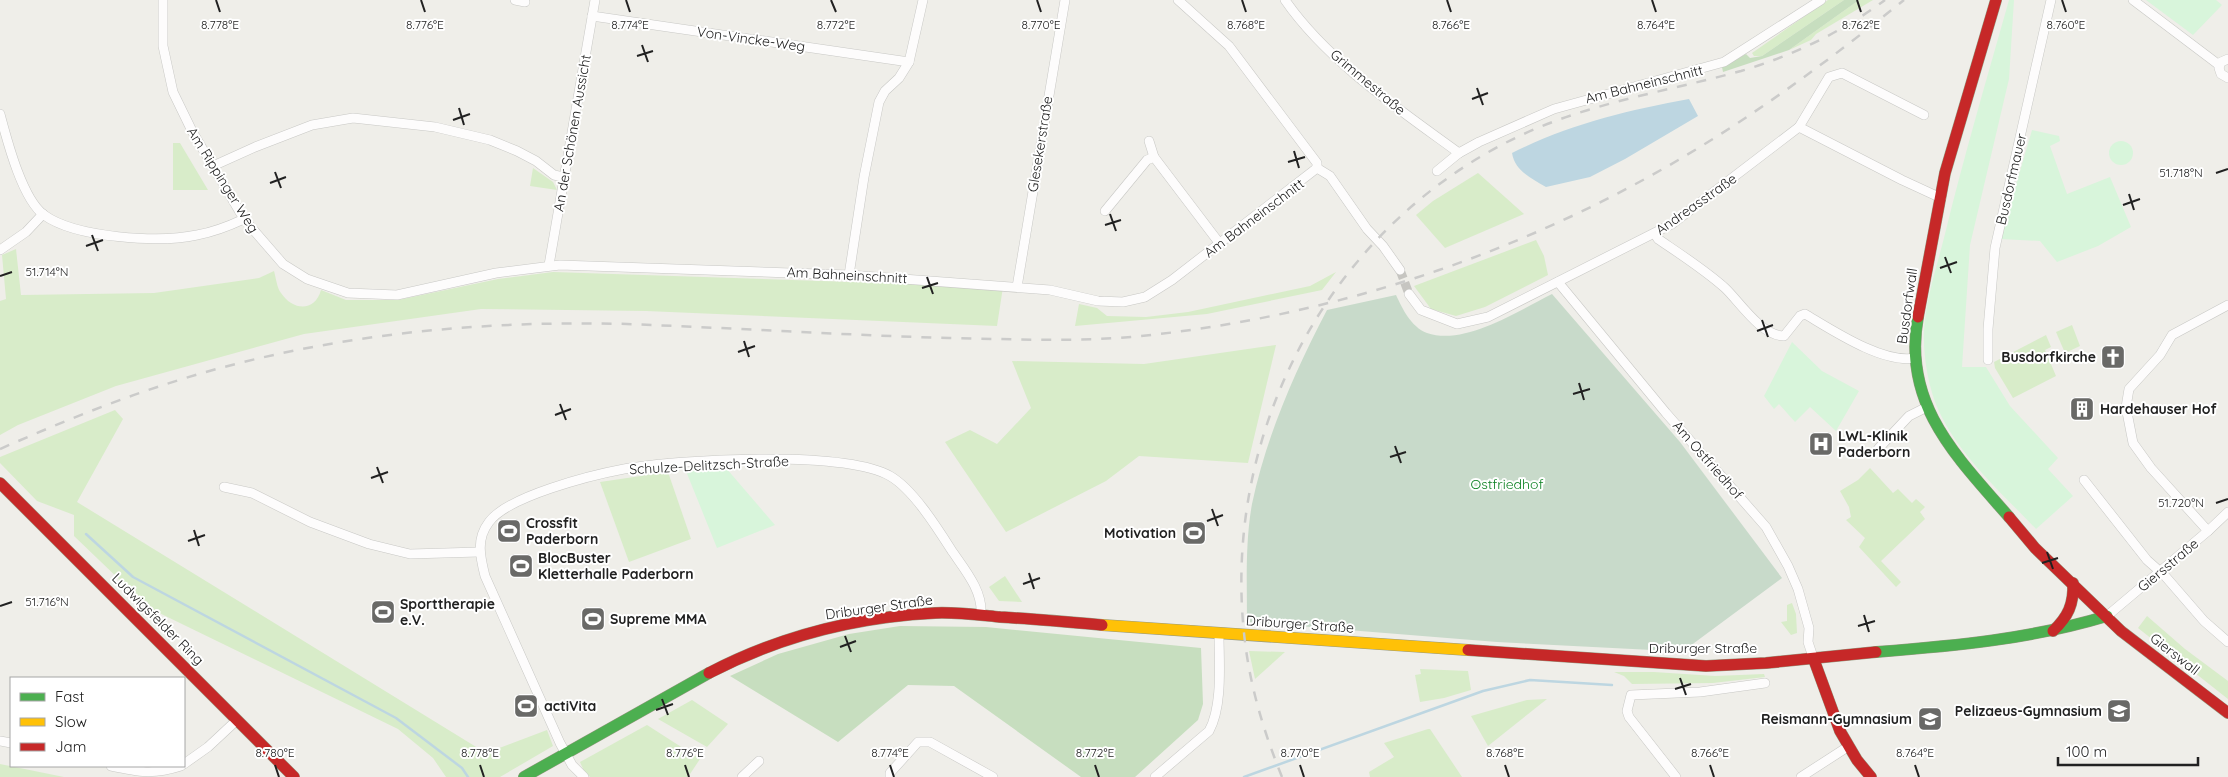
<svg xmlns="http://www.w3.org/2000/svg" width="2228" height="777" viewBox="0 0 2228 777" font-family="Quicksand,sans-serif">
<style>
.grass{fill:#d8ecc9}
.forest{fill:#c7debf}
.cemetery{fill:#c8daca}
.park{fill:#d8f5db}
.water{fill:#bdd6e1}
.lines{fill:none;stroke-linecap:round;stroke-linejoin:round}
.stream{stroke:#bdd6e1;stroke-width:2.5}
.street-tunnel{stroke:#c6c5c1;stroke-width:9;stroke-dasharray:9 4.5;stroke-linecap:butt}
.street-casing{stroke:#c8c8c5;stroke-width:10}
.fast-casing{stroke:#959980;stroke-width:12}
.slow-casing{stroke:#959980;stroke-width:12}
.jam-casing{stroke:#959980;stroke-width:12}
.street{stroke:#fdfcfc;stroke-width:9}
.fast{stroke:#4caf50;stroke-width:11}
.slow{stroke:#ffc107;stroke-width:11}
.jam{stroke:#c62828;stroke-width:11}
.rail{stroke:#cbcbca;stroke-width:2.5;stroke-dasharray:10 10;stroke-linecap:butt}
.ticks{fill:none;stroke:#212121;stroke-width:2}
.labels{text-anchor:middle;stroke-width:4;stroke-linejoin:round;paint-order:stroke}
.street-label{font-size:14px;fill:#212121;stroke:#fff}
.poi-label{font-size:14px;font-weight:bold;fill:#212121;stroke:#fff;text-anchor:start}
.park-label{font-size:14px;fill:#0c8122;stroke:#fff}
.ticks-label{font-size:12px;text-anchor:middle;fill:#212121;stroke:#fff;stroke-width:4;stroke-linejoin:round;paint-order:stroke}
</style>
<rect width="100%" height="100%" fill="#efeee9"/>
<g class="grass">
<path d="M1828,0H1844L1762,56H1754L1752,53Z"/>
<path d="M1859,0H1873L1816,34L1811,40L1789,50Z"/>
<path d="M173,143H180L208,190H173Z"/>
<path d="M533,168L553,182L557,190L530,186Z"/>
<path d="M1478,173L1524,214L1445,248L1416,215L1433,201Z"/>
<path d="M1536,240L1544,256L1548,275L1485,307L1456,316L1431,309L1414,286Z"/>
<path d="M16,249L21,295L154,293L259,278L274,271C276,278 277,288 281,293C293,311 315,312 321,290L346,300H398L498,279L553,272L1003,287L997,326L646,311L481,309L304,334L116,386L18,425L0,435V301L6,299L2,255Z"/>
<path d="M1336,272L1322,290L1207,314L1075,326L1079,304L1097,308L1107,316L1146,317L1188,312L1310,286Z"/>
<path d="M2072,325L2080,346L2065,353L2056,332Z"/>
<path d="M2046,335L2051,347L2045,350L2056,376L2013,398L1995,368L1994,362Z"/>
<path d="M1276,345L1248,463L1139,456L1106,481L1006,532L945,442L970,430L997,444L1031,408L1012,361L1144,364Z"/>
<path d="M115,410L123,419L77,502L486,753L547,730L553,746L500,777H446L433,758L398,729L149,608L74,536V515L37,501L0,463V457Z"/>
<path d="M1870,468L1893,493L1898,489L1912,503L1916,499L1925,507L1920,512L1925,519L1881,561L1901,582L1896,587L1859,547L1865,538L1846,520L1851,517L1849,507L1840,491L1858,480Z"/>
<path d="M668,472L691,539L629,562L600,482Z"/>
<path d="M1005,576L1022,602L999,601L989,587Z"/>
<path d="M1792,603L1796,614L1797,633L1791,635L1781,622L1787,621V605Z"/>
<path d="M2147,616L2185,649L2228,681V699L2138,628Z"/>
<path d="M1249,651L1285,652L1255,679Z"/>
<path d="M1420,669L1468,671L1471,690L1444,698L1420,702L1415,675L1421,674Z"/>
<path d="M1614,672H1654L1715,676L1764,674L1765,677L1713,683L1632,684L1624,676Z"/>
<path d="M1547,699L1488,746L1471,716L1527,700Z"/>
<path d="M692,700L728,724L707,747L658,719Z"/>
<path d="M647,725L700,759L688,777H590L584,771L580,762Z"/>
<path d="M1428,729H1430L1462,777H1370L1369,772L1394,757L1384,743Z"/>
<path d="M0,764L64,777H0Z"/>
</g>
<g class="forest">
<path d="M1844,0H1859L1789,50L1723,72L1722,67L1746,54L1750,58L1762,56Z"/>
<path d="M900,626L986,627L1201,648L1203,704L1198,720L1135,777H1081L954,686L908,685L838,742L730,676L778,654L849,634Z"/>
</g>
<path class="cemetery" d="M1552,294L1680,442L1782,578L1686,649L1652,650L1497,642L1247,622C1247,584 1245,543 1252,504C1266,437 1295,371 1327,310L1396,295C1402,308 1411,327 1427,333C1465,346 1518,311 1552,294Z"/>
<g class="park">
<path d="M2009,0H2014L2009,79L1970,245L1962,367H1986L2010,406L2058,458L2048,469L2073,496L2036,529C2001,492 1959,456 1938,409C1928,386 1923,355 1924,331C1926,298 1937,266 1945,234C1964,156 1987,78 2009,0Z"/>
<path d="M2146,0H2216L2222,5L2193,35Z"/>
<path d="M2032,130L2059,136L2060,141L2050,146L2067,194L2110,177L2131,227L2098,246L2057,262L2040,241L2000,239Z"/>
<circle cx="2121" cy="153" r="12"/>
<path d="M1792,342L1822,371L1859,391L1836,431L1810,407L1795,422L1779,404L1774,409L1764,396Z"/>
<path d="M726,468L775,525L717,548L686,471Z"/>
</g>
<path class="water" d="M1689,99L1698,116L1625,159L1590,177L1546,187C1531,178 1515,171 1512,153C1567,125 1628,110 1689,99Z"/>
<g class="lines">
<g class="stream">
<path d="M86,534L133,577L396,718L462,768L468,777"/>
<path d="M1244,777L1483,691L1530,680L1612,685"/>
</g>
<path class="street-tunnel" d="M1400,270L1409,294"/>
<defs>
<g id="street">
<path d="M163,0V46L173,92L192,131L244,219L283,264L307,279L348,293L397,295L496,273L560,265L849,275L1050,290L1098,301L1123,302L1145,297L1172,280L1317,168"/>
<path d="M515,0L525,2"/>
<path d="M1178,0L1229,46L1317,163V168"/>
<path d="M1285,0C1327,61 1400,110 1459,153"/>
<path d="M2133,0L2219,65"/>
<path d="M592,16L909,62"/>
<path d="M2228,59L2221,62L2219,68L2221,74L2228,78"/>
<path d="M0,114C7,140 22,199 44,215C76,238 159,243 197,235C214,232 229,226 244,219"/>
<path d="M1799,127L1829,77L1842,73L1924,115"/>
<path d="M1149,141L1154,157"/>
<path d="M213,166L255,147L312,125L353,118L435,127L490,140L517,151L536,161L554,175L563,177"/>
<path d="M1317,168L1330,176L1367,229L1383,246L1400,270"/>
<path d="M1437,171L1459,153L1479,142L1554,109L1724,62L1821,0"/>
<path d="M1105,211L1147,160L1154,157L1220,244"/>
<path d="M1655,234L1658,239C1680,254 1705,270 1725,288C1739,301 1761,336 1784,336L1800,316L1805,314C1832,330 1883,364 1915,358"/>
<path d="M0,250L26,232L43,214"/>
<path d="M549,265L595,0"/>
<path d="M849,275L864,177L879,102L885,91L899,78L909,62L923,0"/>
<path d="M1558,282L1666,413L1766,527L1788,566L1798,589L1809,628L1808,642L1814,660"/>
<path d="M1017,287L1065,0"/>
<path d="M1409,294L1421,310L1457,324L1488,317L1672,224L1799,127L1902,180L1941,198"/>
<path d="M1988,360V329L1995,248L2051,0"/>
<path d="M1878,449L1909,416L1927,407"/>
<path d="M2084,480L2147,560L2165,576L2204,621L2228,642"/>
<path d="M224,487L252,493L310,522L369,544L410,554L479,552"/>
<path d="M2208,531L2151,468L2133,443L2126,407L2129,389L2160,355L2172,335L2228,305"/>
<path d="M2107,616L2208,531L2228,512"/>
<path d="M0,741L11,743"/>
<path d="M184,764L208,747L237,720"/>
<path d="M111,766C139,772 153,775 181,766"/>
<path d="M584,777L572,765L560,743L485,576C480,556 476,539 489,522C508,496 592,475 624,469C678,459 845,450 890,476C913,489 938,529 952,551C965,570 983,591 981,615"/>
<path d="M742,777L759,761"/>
<path d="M890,777V773L918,742H930L993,777"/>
<path d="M1155,777L1209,731C1223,706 1219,662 1219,634"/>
<path d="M1676,777L1629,717L1627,711L1631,695L1700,692L1765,683"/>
<path d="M1801,777L1849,746"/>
</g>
<g id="fast">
<path d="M1918,317C1902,404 1956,456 2009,517"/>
<path d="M1876,652C1954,646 2031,639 2107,616"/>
<path d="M524,777L709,673"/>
</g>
<path id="slow" d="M1102,625L1468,650"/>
<g id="jam">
<path d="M1918,317L1945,173L1996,0"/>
<path d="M0,483L294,777"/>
<path d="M2009,517L2035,548L2121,631L2228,713"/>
<path d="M2053,631C2068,617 2074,604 2073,583"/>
<path d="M1468,650L1706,666L1766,663L1876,652"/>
<path d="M1814,660L1840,731L1857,760L1871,777"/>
<path d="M709,673C780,636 855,617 935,613C956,612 979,615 1000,617C1034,619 1068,622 1102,625"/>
</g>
</defs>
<use href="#street" class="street-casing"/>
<use href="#fast" class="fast-casing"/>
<use href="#slow" class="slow-casing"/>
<use href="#jam" class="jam-casing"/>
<use href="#street" class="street"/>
<use href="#fast" class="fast"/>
<use href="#slow" class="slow"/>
<use href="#jam" class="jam"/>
<g class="rail">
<path d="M0,449C59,423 118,399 179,380C324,335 476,320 627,324C734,328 842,335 949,338C1010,339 1070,342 1131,337C1334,318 1535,250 1708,142C1777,99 1841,51 1904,0"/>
<path d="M1282,777C1263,730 1249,683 1244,633C1222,421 1339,213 1535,129C1601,101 1672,90 1741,71C1792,56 1842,32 1885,0"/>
</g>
</g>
<path class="ticks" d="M216,0L220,12M421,0L425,12M626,0L630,12M831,0L836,12M1037,0L1041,12M1242,0L1246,12M1447,0L1451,12M1652,0L1656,12M1857,0L1861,12M2062,0L2066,12M642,45L648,62M637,56L653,51M1477,88L1483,105M1472,99L1488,93M459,108L464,125M453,120L470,114M1294,151L1299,168M1288,162L1305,157M275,172L281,188M2216,173L2228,169M270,183L286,177M2129,194L2134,210M2123,205L2140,199M1110,214L1116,231M1105,225L1121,220M92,235L98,251M86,246L103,240M1945,257L1951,273M1940,268L1957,262M0,276L12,272M927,277L933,294M922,288L938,283M1762,320L1768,337M1757,331L1773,325M744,341L749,357M738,352L755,346M1579,383L1584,400M1573,394L1590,389M560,404L566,420M555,415L571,409M1395,446L1401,463M1390,457L1406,452M377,467L383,483M371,478L388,472M2216,503L2228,499M1212,509L1218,526M1207,521L1223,515M194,530L199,546M188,541L205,535M2047,552L2053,569M2042,563L2058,558M1029,573L1034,589M1023,584L1040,578M0,606L12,602M1864,615L1869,632M1858,626L1875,621M845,636L851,652M840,647L856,641M1680,678L1686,695M1675,689L1691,684M662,699L668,715M656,710L673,704M275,765L279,777M480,765L484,777M685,765L689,777M890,765L894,777M1095,765L1099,777M1300,765L1304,777M1505,765L1509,777M1710,765L1714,777M1915,765L1919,777"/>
<defs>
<symbol id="church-square" viewBox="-11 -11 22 22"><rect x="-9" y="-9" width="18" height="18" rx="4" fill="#696967" stroke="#fff"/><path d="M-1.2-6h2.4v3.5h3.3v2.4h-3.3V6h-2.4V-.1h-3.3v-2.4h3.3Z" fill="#fff"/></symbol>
<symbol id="building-square" viewBox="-11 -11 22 22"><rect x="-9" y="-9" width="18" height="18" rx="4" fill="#696967" stroke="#fff"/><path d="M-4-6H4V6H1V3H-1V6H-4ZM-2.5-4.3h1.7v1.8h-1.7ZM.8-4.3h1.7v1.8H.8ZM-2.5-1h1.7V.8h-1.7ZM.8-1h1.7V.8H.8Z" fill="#fff"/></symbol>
<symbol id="hospital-square" viewBox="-11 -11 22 22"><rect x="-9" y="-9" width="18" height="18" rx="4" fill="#696967" stroke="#fff"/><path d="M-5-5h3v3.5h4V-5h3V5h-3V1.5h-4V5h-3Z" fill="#fff"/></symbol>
<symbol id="stadium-square" viewBox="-11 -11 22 22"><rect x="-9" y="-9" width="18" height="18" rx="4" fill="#696967" stroke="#fff"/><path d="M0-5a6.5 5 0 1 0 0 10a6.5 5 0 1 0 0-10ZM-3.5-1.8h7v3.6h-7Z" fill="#fff"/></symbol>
<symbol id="school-square" viewBox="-11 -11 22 22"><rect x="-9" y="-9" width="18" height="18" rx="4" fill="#696967" stroke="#fff"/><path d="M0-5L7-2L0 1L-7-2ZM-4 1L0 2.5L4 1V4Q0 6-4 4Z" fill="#fff"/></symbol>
</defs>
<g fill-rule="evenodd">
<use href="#church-square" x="2099" y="343" width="28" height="28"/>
<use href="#building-square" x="2068" y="395" width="28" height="28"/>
<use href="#hospital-square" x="1807" y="430" width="28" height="28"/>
<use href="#stadium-square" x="495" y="517" width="28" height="28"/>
<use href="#stadium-square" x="1180" y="519" width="28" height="28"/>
<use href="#stadium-square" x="507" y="552" width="28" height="28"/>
<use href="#stadium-square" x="369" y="598" width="28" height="28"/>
<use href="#stadium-square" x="579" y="605" width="28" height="28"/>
<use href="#stadium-square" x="512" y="692" width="28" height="28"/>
<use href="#school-square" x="2105" y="697" width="28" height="28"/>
<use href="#school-square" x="1916" y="705" width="28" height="28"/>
</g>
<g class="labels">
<g class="street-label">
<text transform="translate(751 39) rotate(8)" y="5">Von-Vincke-Weg</text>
<text transform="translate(1368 82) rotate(40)" y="5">Grimmestraße</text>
<text transform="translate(1644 84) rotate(-14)" y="5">Am Bahneinschnitt</text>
<text transform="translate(572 133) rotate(-80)" y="5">An der Schönen Aussicht</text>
<text transform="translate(1040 144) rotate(-81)" y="5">Glesekerstraße</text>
<text transform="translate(2011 179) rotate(-77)" y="5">Busdorfmauer</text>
<text transform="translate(223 180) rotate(58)" y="5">Am Rippinger Weg</text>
<text transform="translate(1696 204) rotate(-35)" y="5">Andreasstraße</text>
<text transform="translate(1254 218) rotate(-37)" y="5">Am Bahneinschnitt</text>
<text transform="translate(847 275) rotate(3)" y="5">Am Bahneinschnitt</text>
<text transform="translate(1907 306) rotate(-82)" y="5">Busdorfwall</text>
<text transform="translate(1708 460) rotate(49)" y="5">Am Ostfriedhof</text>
<text transform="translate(709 465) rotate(-3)" y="5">Schulze-Delitzsch-Straße</text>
<text transform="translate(2168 565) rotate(-40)" y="5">Giersstraße</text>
<text transform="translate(879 607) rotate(-8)" y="5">Driburger Straße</text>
<text transform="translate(158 619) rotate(45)" y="5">Ludwigsfelder Ring</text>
<text transform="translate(1300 624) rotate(4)" y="5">Driburger Straße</text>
<text x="1703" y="653">Driburger Straße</text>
<text transform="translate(2175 654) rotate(38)" y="5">Gierswall</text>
</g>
<g class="poi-label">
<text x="2096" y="362" text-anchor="end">Busdorfkirche</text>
<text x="2100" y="414">Hardehauser Hof</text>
<text x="1838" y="441">LWL-Klinik<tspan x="1838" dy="16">Paderborn</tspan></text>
<text x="526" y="528">Crossfit<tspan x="526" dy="16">Paderborn</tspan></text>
<text x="1176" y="538" text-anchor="end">Motivation</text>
<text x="538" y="563">BlocBuster<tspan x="538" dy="16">Kletterhalle Paderborn</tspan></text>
<text x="400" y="609">Sporttherapie<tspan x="400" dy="16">e.V.</tspan></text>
<text x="610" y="624">Supreme MMA</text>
<text x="544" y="711">actiVita</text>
<text x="2102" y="716" text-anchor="end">Pelizaeus-Gymnasium</text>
<text x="1912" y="724" text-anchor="end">Reismann-Gymnasium</text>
</g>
<g class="park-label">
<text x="1507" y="489">Ostfriedhof</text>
</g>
</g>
<g class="ticks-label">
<text x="220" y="29">8.778°E</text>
<text x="425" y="29">8.776°E</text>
<text x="630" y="29">8.774°E</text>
<text x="836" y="29">8.772°E</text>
<text x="1041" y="29">8.770°E</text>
<text x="1246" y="29">8.768°E</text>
<text x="1656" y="29">8.764°E</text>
<text x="1861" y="29">8.762°E</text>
<text x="1451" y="29">8.766°E</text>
<text x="2066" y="29">8.760°E</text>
<text x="2181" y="177">51.718°N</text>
<text x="47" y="276">51.714°N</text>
<text x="2181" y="507">51.720°N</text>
<text x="47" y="606">51.716°N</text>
<text x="275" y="757">8.780°E</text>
<text x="480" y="757">8.778°E</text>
<text x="685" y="757">8.776°E</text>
<text x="890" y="757">8.774°E</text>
<text x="1095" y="757">8.772°E</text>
<text x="1300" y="757">8.770°E</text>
<text x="1505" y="757">8.768°E</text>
<text x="1710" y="757">8.766°E</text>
<text x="1915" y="757">8.764°E</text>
</g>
<rect x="10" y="677" width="175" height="90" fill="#ffffff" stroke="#a6a6a6"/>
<rect x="20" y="693" width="25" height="8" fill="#4caf50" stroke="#a6a6a6"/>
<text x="55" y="702" font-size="15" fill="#212121">Fast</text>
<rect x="20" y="718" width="25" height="8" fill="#ffc107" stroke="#a6a6a6"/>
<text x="55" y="727" font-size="15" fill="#212121">Slow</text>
<rect x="20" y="743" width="25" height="8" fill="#c62828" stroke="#a6a6a6"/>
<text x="55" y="752" font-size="15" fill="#212121">Jam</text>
<path d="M2058 757v8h140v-8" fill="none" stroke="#212121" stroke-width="2.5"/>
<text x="2066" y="757" font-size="15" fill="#212121" stroke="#ffffff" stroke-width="4" paint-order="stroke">100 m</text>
</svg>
